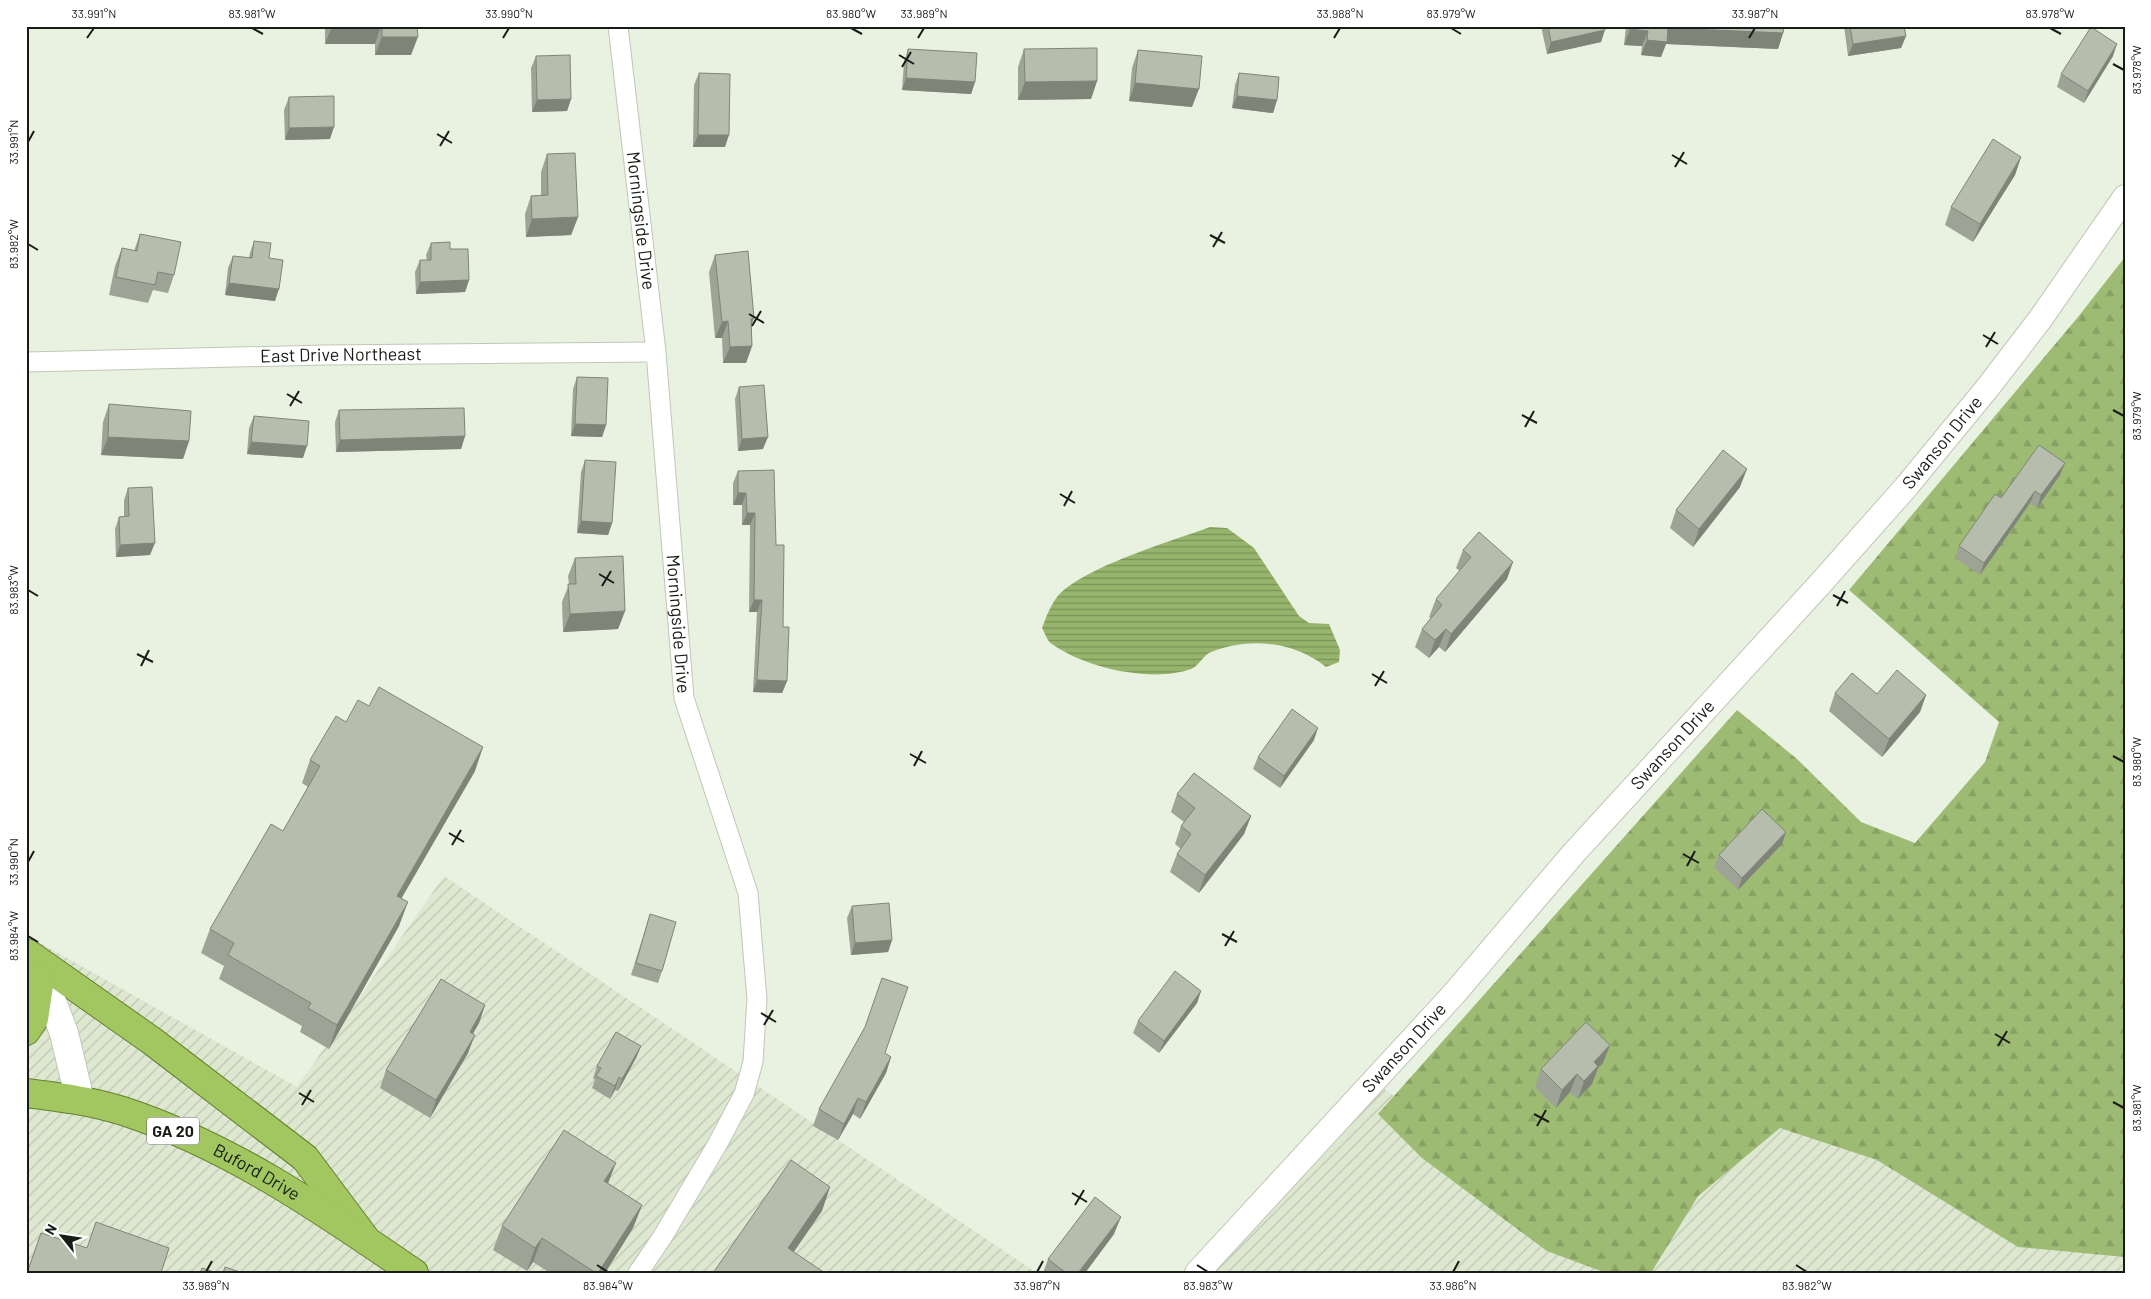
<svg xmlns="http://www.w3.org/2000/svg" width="2151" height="1299" viewBox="0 0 2151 1299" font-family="Barlow,sans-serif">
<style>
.industrial{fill:url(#industrial-furrows)}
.forest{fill:url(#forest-firs)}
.water{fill:url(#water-rules)}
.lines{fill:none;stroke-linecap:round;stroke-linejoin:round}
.minor-casing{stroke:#c0c7b7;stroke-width:21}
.tertiary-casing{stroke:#c0c7b7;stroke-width:26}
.secondary-casing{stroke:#c0c7b7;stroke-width:30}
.trunk-casing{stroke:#63812d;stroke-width:30}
.minor{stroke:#fff;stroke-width:19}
.tertiary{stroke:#fff;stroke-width:24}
.secondary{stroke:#fff;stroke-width:28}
.trunk{stroke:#a2c660;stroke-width:28}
.wall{fill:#9da395}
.shaded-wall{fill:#7f8479}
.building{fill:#b6bdad;stroke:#7f8479}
.ticks{fill:none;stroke:#191c16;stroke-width:2}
.labels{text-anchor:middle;stroke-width:4;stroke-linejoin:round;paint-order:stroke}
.shield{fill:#fff;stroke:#5e605c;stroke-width:1}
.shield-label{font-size:16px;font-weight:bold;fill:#191c16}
.street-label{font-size:18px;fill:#191c16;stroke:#fff}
.neatline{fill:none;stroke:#191c16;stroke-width:2}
.ticks-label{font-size:12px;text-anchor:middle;fill:#191c16}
</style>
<defs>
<pattern id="industrial-furrows" width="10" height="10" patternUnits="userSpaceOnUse" patternTransform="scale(1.25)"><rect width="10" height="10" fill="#dee8d1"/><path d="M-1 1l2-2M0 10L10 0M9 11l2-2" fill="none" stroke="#bec6b3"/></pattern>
<pattern id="forest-firs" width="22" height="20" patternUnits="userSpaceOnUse" patternTransform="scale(1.25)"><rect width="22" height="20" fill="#9dbb73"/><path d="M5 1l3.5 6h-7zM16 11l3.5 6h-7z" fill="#87a063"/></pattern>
<pattern id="water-rules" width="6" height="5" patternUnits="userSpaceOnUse" patternTransform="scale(1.25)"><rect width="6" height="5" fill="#96b46c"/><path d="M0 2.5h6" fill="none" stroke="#7a9258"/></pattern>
</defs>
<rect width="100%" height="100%" fill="#e9f1e1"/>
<g class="industrial">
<path d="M444,876L1037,1273H26V935L297,1087Z"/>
<path d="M1760,1066L2125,1141V1273H1184L1370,1078L1601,1254Z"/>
</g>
<path class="forest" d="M2125,257V1257L2018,1247L1877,1160L1780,1128L1698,1196L1651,1273H1606L1547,1251L1422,1158L1378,1114L1737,710L1797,759L1861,822L1915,843L1985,762L1999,722L1849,590L2078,317Z"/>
<path class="water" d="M1210,527L1227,528L1254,548L1299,616L1309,623L1329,624L1340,650L1339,662L1326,667C1294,641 1249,637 1211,652C1203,655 1199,666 1191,669C1152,683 1085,668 1052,644C1047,641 1045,633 1042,628C1047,615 1053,598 1065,589C1098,563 1169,542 1210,527Z"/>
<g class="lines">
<defs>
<g id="minor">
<path id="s1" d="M618,26L656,352L684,698L748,893L757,999L753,1062L744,1094L717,1145L663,1236L638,1273"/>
<path id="s2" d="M26,362L324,355L656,352"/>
</g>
<g id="tertiary">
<path id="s3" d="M1197,1273L1453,995L1573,854L1820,584L1906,487L1989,386L2041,318L2125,197"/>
</g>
<path id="secondary" d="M34,965L51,999L64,1033L80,1100"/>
<g id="trunk">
<path d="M27,953L152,1041L305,1158L367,1241"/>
<path d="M26,1031L34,1019L40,978"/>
<path id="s4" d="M26,1093C59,1097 91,1101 123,1111C230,1146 322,1210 414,1273"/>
</g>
</defs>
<use href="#minor" class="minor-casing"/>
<use href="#tertiary" class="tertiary-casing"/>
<use href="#secondary" class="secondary-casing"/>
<use href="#trunk" class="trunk-casing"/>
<use href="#minor" class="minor"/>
<use href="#tertiary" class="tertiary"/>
<use href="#secondary" class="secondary"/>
<use href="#trunk" class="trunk"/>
</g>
<g class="wall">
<path d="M325,26H417L411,55H375V44H325Z"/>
<path d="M1541,26H1605L1601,42L1547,54Z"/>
<path d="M1626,26H1784L1783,33L1778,49L1666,44L1661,57L1641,55L1642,46L1624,45Z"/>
<path d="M1844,26H1904L1906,36L1901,48L1848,56Z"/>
<path d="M908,49L975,82L971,94L902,90L904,62Z"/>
<path d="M1024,49L1097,81L1091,99L1018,100V67Z"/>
<path d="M1138,50L1192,107L1129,101L1132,68Z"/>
<path d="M536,56L571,99L567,111L532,112L531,68Z"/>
<path d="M2113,56L2084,103L2057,87L2061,74Z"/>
<path d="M699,73L725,147H693L694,85Z"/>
<path d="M1239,73L1277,100L1273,113L1232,108L1235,85Z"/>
<path d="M289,97L330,139L285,140L284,110Z"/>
<path d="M547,154L578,217L571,235L526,237L525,214L531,196L541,195V172Z"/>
<path d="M2021,157L2015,175L1973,242L1945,225L1951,207Z"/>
<path d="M140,234L174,275L168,293L153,290L148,303L109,295L115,266L122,248L134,251Z"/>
<path d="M254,241L269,258L275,301L225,295L228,268L233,256L249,258L250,253Z"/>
<path d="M431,243L450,249L469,280L465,292L416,294L415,272L420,260H427L426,255Z"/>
<path d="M715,255L751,326L752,346L746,363H723L722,338H715L709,272Z"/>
<path d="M577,377L606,425L602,437L571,436L573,389Z"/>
<path d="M739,387L763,449L738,451L735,399Z"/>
<path d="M109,404L189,441L183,459L101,455L103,422Z"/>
<path d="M339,410L465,436L461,449L336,452L335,422Z"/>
<path d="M254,416L303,458L247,454L249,428Z"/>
<path d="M585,460L612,523L608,535L577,533L581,472Z"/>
<path d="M738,471L776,545L783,627L787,681L782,693L753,692L757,612H749L750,525H742V505H733V483Z"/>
<path d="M2060,475L2037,508L2030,503L1980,575L1955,558L1959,546L2001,498Z"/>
<path d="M1740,487L1693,547L1670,528L1676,510Z"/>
<path d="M128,488L150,555L116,557L115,529L119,517L124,516V500Z"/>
<path d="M1463,550L1507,579L1445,652L1439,647L1429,658L1415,647L1422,629L1431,618L1429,617L1436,599L1460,571L1456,568Z"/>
<path d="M575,558L625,611L618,629L563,632L562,602L569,584L568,576Z"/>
<path d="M1835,693L1877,694L1926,695L1920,712L1882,757L1829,711Z"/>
<path d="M346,722L475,771L401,898L399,926L329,1049L300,1032L302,1026L219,979L224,966L201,953L210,929L283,831L308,787L302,783L310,760Z"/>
<path d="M1314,740L1280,788L1253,769L1258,757Z"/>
<path d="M1177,794L1251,816L1244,834L1199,893L1170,872L1177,854L1181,849L1175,844L1181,826L1184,822L1171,812Z"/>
<path d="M1786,832L1782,844L1738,890L1714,867L1719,855Z"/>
<path d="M852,906L892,940L888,952L851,955L847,918Z"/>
<path d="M650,914L662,971L658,983L631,975L646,927Z"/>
<path d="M1201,991L1197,1003L1159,1053L1133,1033L1138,1021Z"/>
<path d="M485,1005L479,1023L473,1034L468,1053L430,1118L380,1088L386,1070Z"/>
<path d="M1610,1045L1603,1063L1598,1068L1592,1084L1578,1099L1570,1092L1556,1108L1535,1087L1541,1069Z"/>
<path d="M641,1046L636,1058L618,1091L615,1090L610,1099L592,1088L595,1080L593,1078L597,1066Z"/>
<path d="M885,1053L891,1057L886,1073L860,1119L853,1114L838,1140L813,1126L819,1109Z"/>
<path d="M608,1183L642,1205L633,1228L605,1273H550L533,1262L527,1271L493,1250L502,1226Z"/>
<path d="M1114,1234L1085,1273H1043L1048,1259Z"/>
</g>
<g class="shaded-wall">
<path d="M332,26H381L375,44H325Z"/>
<path d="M1668,28L1783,33L1778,49L1666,44L1661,57L1641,55L1647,40Z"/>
<path d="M1630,29L1648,31L1642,46L1624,45Z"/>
<path d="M1605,30L1601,42L1547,54L1551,42Z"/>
<path d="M1906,36L1901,48L1848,56L1853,44Z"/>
<path d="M382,37H418L411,55H375Z"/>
<path d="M2117,44L2113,56L2084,103L2088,91Z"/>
<path d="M906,78L975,82L971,94L902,90Z"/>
<path d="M1097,81L1091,99L1018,100L1025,82Z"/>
<path d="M1135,83L1199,89L1192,107L1129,101Z"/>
<path d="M1237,96L1277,100L1273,113L1232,108Z"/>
<path d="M571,99L567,111L532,112L537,100Z"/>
<path d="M334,127L330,139L285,140L289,128Z"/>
<path d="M698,135H729L725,147H693Z"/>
<path d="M2021,157L2015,175L1973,242L1980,224Z"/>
<path d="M578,217L571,235L526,237L532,219Z"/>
<path d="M469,280L465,292L416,294L420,282Z"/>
<path d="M229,283L279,289L275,301L225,295Z"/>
<path d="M754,318L748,335L751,319Z"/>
<path d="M728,321L722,338H715L722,322Z"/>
<path d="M752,346L746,363H723L730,347Z"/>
<path d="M575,424L606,425L602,437L571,436Z"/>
<path d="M465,436L461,449L336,452L340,440Z"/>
<path d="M108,437L189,441L183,459L101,455Z"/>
<path d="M768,437L763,449L738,451L742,439Z"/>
<path d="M251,442L307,446L303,458L247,454Z"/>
<path d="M2065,463L2060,475L2037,508L2041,495Z"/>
<path d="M1747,469L1740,487L1693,547L1699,529Z"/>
<path d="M2035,491L2030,503L1980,575L1984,563Z"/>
<path d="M738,493H746L742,505H733Z"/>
<path d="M747,513H755L750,525H742Z"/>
<path d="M581,521L612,523L608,535L577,533Z"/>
<path d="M155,543L150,555L116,557L120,545Z"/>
<path d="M1513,562L1507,579L1445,652L1451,634Z"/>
<path d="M754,600H762L757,612H749Z"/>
<path d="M625,611L618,629L563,632L570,614Z"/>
<path d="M1446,629L1439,647L1429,658L1435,640Z"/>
<path d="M757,680L787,681L782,693L753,692Z"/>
<path d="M1926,695L1920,712L1882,757L1889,739Z"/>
<path d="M1318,728L1314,740L1280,788L1284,776Z"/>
<path d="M483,747L475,771L389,920L397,896Z"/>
<path d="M1251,816L1244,834L1199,893L1205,875Z"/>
<path d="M1786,832L1782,844L1738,890L1742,878Z"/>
<path d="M408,902L399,926L329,1049L337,1025Z"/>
<path d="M892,940L888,952L851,955L855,943Z"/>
<path d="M1201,991L1197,1003L1159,1053L1164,1041Z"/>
<path d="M485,1005L479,1023L463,1050L470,1032Z"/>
<path d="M475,1035L468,1053L430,1118L436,1100Z"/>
<path d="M1610,1045L1603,1063L1598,1068L1592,1084L1578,1099L1584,1081L1594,1062Z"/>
<path d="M641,1046L636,1058L618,1091L622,1079Z"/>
<path d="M891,1057L886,1073L860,1119L866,1102Z"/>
<path d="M1577,1074L1570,1092L1556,1108L1562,1090Z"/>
<path d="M619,1077L615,1090L610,1099L615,1086Z"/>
<path d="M858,1098L853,1114L838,1140L844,1124Z"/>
<path d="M616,1163L607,1186L604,1181Z"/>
<path d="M830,1187L822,1211L780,1272L788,1248Z"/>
<path d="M642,1205L633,1228L605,1273H598Z"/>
<path d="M1121,1217L1114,1234L1085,1273H1078Z"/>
<path d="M542,1238L533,1262L527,1271L535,1248Z"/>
</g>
<g class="building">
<path d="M382,26H417L418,37H382Z"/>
<path d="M1548,26H1605V30L1551,42Z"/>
<path d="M1630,26H1784L1783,33L1668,28L1667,42L1647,40L1648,31L1630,29Z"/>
<path d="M1850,26H1904L1906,36L1853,44Z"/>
<path d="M2091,27L2117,44L2088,91L2061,74Z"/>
<path d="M1097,48V81L1025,82L1024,49Z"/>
<path d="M908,49L977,53L975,82L906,78Z"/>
<path d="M1138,50L1202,56L1199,89L1135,83Z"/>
<path d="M570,55L571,99L537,100L536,56Z"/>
<path d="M699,73L730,74L729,135H698Z"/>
<path d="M1239,73L1279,77L1277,100L1237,96Z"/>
<path d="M334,96V127L289,128V97Z"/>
<path d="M1993,139L2021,157L1980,224L1951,207Z"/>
<path d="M575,153L578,217L532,219L531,196L548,195L547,154Z"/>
<path d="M140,234L181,242L174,275L158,272L155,285L116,277L122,248L137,251Z"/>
<path d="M254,241L271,243L269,258L283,260L279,289L229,283L233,256L252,258Z"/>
<path d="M450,242V249H468L469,280L420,282V260H431V243Z"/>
<path d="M748,251L754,318L751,319L752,346L730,347L728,321L722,322L715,255Z"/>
<path d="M577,377L608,378L606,425L575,424Z"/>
<path d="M764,385L768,437L742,439L739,387Z"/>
<path d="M109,404L191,411L189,441L108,437Z"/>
<path d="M464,408L465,436L340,440L339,410Z"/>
<path d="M254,416L309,421L307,446L251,442Z"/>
<path d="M2039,445L2065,463L2041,495L2035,491L1984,563L1959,546L1995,494L2001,498Z"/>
<path d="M1723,450L1747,469L1699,529L1676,510Z"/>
<path d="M585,460L616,462L612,523L581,521Z"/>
<path d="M774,470L776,545H784L783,627H789L787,681L757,680L762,600H754L755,513H747L746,493H738V471Z"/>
<path d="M152,487L155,543L120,545L119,517L129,516L128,488Z"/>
<path d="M1479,532L1513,562L1451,634L1446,629L1435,640L1422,629L1442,605L1436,599L1471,557L1463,550Z"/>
<path d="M623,556L625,611L570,614L568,584H576L575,558Z"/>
<path d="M1897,670L1926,695L1889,739L1835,693L1852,673L1877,694Z"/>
<path d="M379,687L483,747L397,896L408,902L337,1025L308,1008L311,1003L228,955L234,943L210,929L271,824L283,831L320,766L310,760L336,716L346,722L358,700L369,706Z"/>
<path d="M1292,709L1318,728L1284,776L1258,757Z"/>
<path d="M1194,773L1251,816L1205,875L1177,854L1191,834L1181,826L1195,808L1177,794Z"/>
<path d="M1762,809L1786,832L1742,878L1719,855Z"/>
<path d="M889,903L892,940L855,943L852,906Z"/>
<path d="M650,914L676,922L662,971L636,963Z"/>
<path d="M1175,971L1201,991L1164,1041L1138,1021Z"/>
<path d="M882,978L908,987L885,1053L891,1057L866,1102L858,1098L844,1124L819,1109L865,1027Z"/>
<path d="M441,979L485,1005L470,1032L475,1035L436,1100L386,1070Z"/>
<path d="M1586,1022L1610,1045L1594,1062L1598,1066L1584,1081L1577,1074L1562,1090L1541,1069Z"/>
<path d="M616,1032L641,1046L622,1079L619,1077L615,1086L596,1076L601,1068L597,1066Z"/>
<path d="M564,1130L616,1163L604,1181L642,1205L598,1273H596L542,1238L535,1248L502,1226Z"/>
<path d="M791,1160L830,1187L788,1248L825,1273H713Z"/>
<path d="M1095,1197L1121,1217L1078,1273H1066L1048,1259Z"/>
<path d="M96,1222L169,1248L161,1273H27L41,1233L87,1248Z"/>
<path d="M225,1267L243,1273H223Z"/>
<path d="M202,1268L217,1273H200Z"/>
</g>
<path class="ticks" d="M252,28L263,34M851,28L862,34M1451,28L1461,34M2050,28L2061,34M87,38L94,28M503,38L509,28M918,38L924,28M1334,38L1340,28M1749,38L1755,28M899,55L914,64M2113,64L2124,70M902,67L911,52M437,134L452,143M28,142L34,131M440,146L449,131M1672,155L1687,164M1675,167L1684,152M1210,235L1225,243M28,244L38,250M1213,247L1222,232M749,314L764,323M752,326L761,311M1983,335L1998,344M1986,347L1995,332M287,394L302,403M290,406L299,391M2113,410L2124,416M1522,415L1537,423M1525,427L1534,411M1060,494L1075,503M1064,506L1072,491M599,574L614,583M602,586L611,571M28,590L38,596M1833,595L1848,603M1837,606L1845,591M137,654L153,662M141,666L149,650M1372,674L1387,683M1375,686L1384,671M910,754L926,763M2113,756L2124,762M914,766L922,751M449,833L464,842M452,845L461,830M1683,854L1699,863M28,862L34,851M1687,866L1695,851M1222,934L1237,942M28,936L38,942M1225,946L1234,931M761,1013L776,1022M764,1025L773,1010M1995,1034L2010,1043M1998,1046L2007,1031M299,1093L314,1102M2113,1102L2124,1108M302,1105L311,1090M1534,1114L1549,1122M1537,1126L1546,1110M1072,1193L1087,1202M1075,1205L1084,1190M597,1265L608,1272M1197,1265L1208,1272M1796,1265L1807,1272M206,1272L212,1261M1037,1272L1043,1261M1453,1272L1459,1261"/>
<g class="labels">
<rect class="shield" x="147" y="1117.5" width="52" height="27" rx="4"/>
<g class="shield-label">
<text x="173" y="1137">GA 20</text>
</g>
<g class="street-label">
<text dy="6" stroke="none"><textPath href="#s1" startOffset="196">Morningside Drive</textPath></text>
<text dy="6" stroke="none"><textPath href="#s2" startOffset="315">East Drive Northeast</textPath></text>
<text dy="6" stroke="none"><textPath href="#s3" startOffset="1116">Swanson Drive</textPath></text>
<text dy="6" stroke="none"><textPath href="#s1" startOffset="601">Morningside Drive</textPath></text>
<text dy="6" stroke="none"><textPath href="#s3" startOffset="711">Swanson Drive</textPath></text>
<text dy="6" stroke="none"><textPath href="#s3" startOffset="306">Swanson Drive</textPath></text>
<text dy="6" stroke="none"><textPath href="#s4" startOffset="246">Buford Drive</textPath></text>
</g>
</g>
<rect width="2151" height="1299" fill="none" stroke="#ffffff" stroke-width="55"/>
<g transform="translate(62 1236) rotate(300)" stroke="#ffffff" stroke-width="4" paint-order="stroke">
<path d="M0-4L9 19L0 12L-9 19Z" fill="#191c16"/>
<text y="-8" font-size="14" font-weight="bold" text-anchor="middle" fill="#191c16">N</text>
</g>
<rect x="28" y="28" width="2096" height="1244" class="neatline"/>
<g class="ticks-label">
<text x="94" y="18">33.991°N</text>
<text x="252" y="18">83.981°W</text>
<text x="509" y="18">33.990°N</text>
<text x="851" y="18">83.980°W</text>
<text x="924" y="18">33.989°N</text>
<text x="1340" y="18">33.988°N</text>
<text x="1451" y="18">83.979°W</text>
<text x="1755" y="18">33.987°N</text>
<text x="2050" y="18">83.978°W</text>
<text transform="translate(2137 70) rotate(-90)" y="4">83.978°W</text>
<text transform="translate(14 142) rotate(-90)" y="4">33.991°N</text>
<text transform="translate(14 244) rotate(-90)" y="4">83.982°W</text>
<text transform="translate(2137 416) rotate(-90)" y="4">83.979°W</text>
<text transform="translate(14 590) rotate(-90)" y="4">83.983°W</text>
<text transform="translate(2137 762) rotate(-90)" y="4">83.980°W</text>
<text transform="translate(14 862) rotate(-90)" y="4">33.990°N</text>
<text transform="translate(14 936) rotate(-90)" y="4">83.984°W</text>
<text transform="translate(2137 1108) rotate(-90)" y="4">83.981°W</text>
<text x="206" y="1290">33.989°N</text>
<text x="608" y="1290">83.984°W</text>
<text x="1037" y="1290">33.987°N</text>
<text x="1208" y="1290">83.983°W</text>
<text x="1453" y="1290">33.986°N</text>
<text x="1807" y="1290">83.982°W</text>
</g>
</svg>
